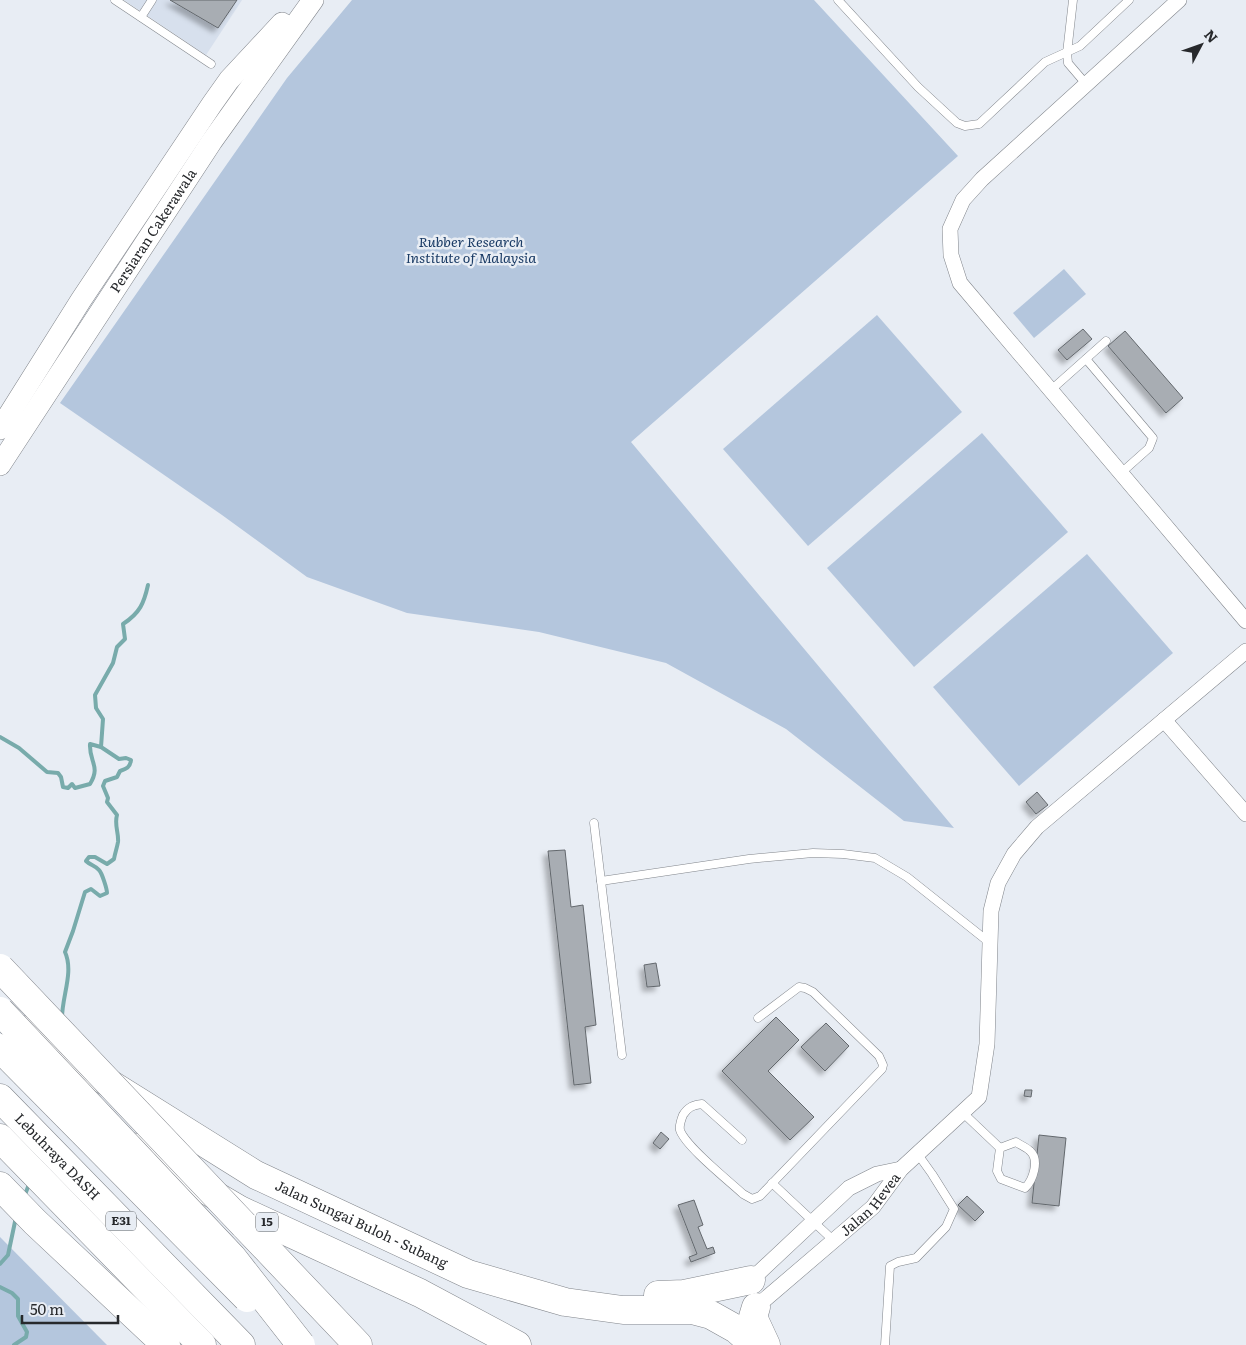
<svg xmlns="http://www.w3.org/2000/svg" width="1246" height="1345" viewBox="0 0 1246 1345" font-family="Literata,serif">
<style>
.built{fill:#d7e0ed}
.green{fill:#b4c6dd}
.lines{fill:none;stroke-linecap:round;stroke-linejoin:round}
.stream{stroke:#78abab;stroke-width:4}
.building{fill:#a8adb3;stroke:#63686d;filter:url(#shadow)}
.lane-casing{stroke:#81858b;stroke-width:9}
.street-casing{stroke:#81858b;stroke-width:16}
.secondary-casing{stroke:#81858b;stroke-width:22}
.highway-casing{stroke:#81858b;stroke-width:29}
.lane{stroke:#fff;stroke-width:8}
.street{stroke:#fff;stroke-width:15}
.secondary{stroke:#fff;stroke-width:21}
.highway{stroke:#fff;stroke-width:28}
.highway-bridge-casing{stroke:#81858b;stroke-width:29;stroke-linecap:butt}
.highway-bridge{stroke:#fff;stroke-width:28}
.labels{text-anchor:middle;stroke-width:5;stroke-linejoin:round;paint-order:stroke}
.shield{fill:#e8edf4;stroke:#616468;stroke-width:1}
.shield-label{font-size:12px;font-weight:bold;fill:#27292c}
.street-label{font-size:14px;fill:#27292c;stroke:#e8edf4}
.park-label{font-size:14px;font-style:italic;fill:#1a3b65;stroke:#e8edf4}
</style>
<defs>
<filter id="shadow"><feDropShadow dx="-4.5" dy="4.5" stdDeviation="2.5" flood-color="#0004"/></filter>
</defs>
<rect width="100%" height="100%" fill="#e8edf4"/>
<path class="built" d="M124,0H242L206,55Z"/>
<g class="green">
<path d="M352,0H814L958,156L631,442L954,828L904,821L786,729L666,663L539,632L407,613L307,577L222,515L60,403L287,78Z"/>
<path d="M1064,269L1086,294L1034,338L1013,313Z"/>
<path d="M877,315L962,412L808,546L723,449Z"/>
<path d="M982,433L1068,532L914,667L827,568Z"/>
<path d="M1087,554L1173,653L1019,786L933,687Z"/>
<path d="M0,1237L107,1345H0Z"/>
</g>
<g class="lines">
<g class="stream">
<path d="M0,737L19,748L47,772L58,773L61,777L63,787L68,788L72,784L75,788L90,784C101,766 89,762 90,744L101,747L119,759L126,758L131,760C130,768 126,769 120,771L117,777L105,781L103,786L108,798L107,802L117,815C114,825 119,833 118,842C117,848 115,853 114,859L107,864L95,857H89L86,861C90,865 96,866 99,870C102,873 107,889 107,893L100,896L91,889L85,892L73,931L65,952C74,972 62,996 62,1018"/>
<path d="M101,747L103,719L96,708L95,695L113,663L117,647L125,639L123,624C140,613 144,603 148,585"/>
<path d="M24,1197L30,1182"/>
<path d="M0,1264L8,1255L16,1217"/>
<path d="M0,1287L12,1293L18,1299V1316L27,1332L26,1337L14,1345"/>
</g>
</g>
<g class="building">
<path d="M170,0H237L218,28Z"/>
<path d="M1083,329L1092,339L1067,360L1058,350Z"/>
<path d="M1125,331L1183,398L1166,413L1108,346Z"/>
<path d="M1037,792L1048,805L1036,814L1026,802Z"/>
<path d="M565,850L571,907L583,905L596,1025L585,1027L591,1083L574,1085L548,851Z"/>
<path d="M656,963L660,986L647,987L644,965Z"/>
<path d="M776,1017L799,1040L768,1071L814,1117L790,1140L722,1071Z"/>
<path d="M826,1023L849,1046L825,1071L801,1047Z"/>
<path d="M1025,1090H1032L1031,1097L1024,1096Z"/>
<path d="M661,1132L669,1139L660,1149L653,1143Z"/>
<path d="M1039,1135L1066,1138L1059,1206L1032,1203Z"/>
<path d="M967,1196L984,1212L975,1221L958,1205Z"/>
<path d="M694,1200L703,1225L698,1227L707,1249L713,1247L715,1253L691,1262L689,1257L697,1254L678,1205Z"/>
</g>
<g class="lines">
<defs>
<g id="lane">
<path d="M115,0L211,64"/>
<path d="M838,0L918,87L957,123L965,126L979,124L1045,62L1080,46L1129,0"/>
<path d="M1073,0L1067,53L1068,63L1086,84"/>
<path d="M141,17L152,0"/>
<path d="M1086,359L1153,438L1149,448L1121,473"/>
<path d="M1051,390L1106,341"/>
<path d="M594,823L622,1055"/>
<path d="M601,881L749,859L813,853L843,854L875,858L907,877L990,943"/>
<path d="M962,1112L1000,1148"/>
<path d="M742,1140L702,1104C693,1105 688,1107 683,1115C681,1120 679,1125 680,1130C685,1146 729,1181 743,1194L752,1199L760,1196L882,1069L883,1065L879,1056L813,992L805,988L799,987L758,1018"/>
<path d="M1016,1142C1020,1145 1026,1147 1030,1151C1040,1160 1033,1180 1025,1188L1001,1179L997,1171L1000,1148Z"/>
<path d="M772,1183L833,1240"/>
<path d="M885,1345L890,1266L898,1262L916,1258L946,1227L954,1209L932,1174L917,1153"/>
</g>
<g id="street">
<path d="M1179,0L982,179L963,200L950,229L951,255L960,283L1246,621"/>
<path d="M1164,720L1246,814"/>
<path d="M751,1280L849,1188L877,1174L901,1169"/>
<path id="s1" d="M756,1307L873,1207L901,1169L979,1097L987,1044L991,911L998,883L1014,854L1037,827L1246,651"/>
</g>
<g id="secondary">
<path d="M0,429L81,300L212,104L229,80L282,23"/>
<path id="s2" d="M0,465L212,141L313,0"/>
</g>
<g id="highway">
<path id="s3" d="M24,1030L256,1175L468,1274L565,1302L623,1310H692L711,1315L736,1329L754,1345"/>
<path id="s4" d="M0,1098L241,1345"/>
<path d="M0,1138L202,1345"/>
<path d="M133,1147L240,1210L420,1293L517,1345"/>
<path d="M0,1186L35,1222L166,1345"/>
<path d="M244,1225L358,1345"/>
<path d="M658,1295L684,1294L751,1280"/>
<path d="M756,1307L753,1317L766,1345"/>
</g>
</defs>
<use href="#lane" class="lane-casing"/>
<use href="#street" class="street-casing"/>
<use href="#secondary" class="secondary-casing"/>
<use href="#highway" class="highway-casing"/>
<use href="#lane" class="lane"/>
<use href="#street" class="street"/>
<use href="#secondary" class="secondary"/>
<use href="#highway" class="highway"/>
<defs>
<g id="highway-bridge">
<path d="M0,968L244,1225"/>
<path d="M0,1011L232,1257L301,1345"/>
<path d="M0,1048L247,1298"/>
</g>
</defs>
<use href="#highway-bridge" class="highway-bridge-casing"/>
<use href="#highway-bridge" class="highway-bridge"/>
</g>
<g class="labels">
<g class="shield">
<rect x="106" y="1211.5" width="30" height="19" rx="4"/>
<rect x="256" y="1212.5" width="22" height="19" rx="4"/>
</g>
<g class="shield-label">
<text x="121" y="1225">E31</text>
<text x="267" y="1226">15</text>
</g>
<g class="street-label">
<text dy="5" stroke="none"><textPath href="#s2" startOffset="280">Persiaran Cakerawala</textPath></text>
<text dy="5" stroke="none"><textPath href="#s4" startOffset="82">Lebuhraya DASH</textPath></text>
<text dy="5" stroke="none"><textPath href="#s1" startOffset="154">Jalan Hevea</textPath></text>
<text dy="5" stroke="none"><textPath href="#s3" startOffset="390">Jalan Sungai Buloh - Subang</textPath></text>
</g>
<g class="park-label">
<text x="471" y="247">Rubber Research<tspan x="471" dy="16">Institute of Malaysia</tspan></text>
</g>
</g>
<g transform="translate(1201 45) rotate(49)" stroke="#e8edf4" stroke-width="4" paint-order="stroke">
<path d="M0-4L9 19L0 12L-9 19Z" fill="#27292c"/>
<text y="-8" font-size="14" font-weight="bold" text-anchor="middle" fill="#27292c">N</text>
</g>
<path d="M22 1315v8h96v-8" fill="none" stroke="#27292c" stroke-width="2.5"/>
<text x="30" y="1315" font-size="15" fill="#27292c" stroke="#e8edf4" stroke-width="4" paint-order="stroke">50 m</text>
</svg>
